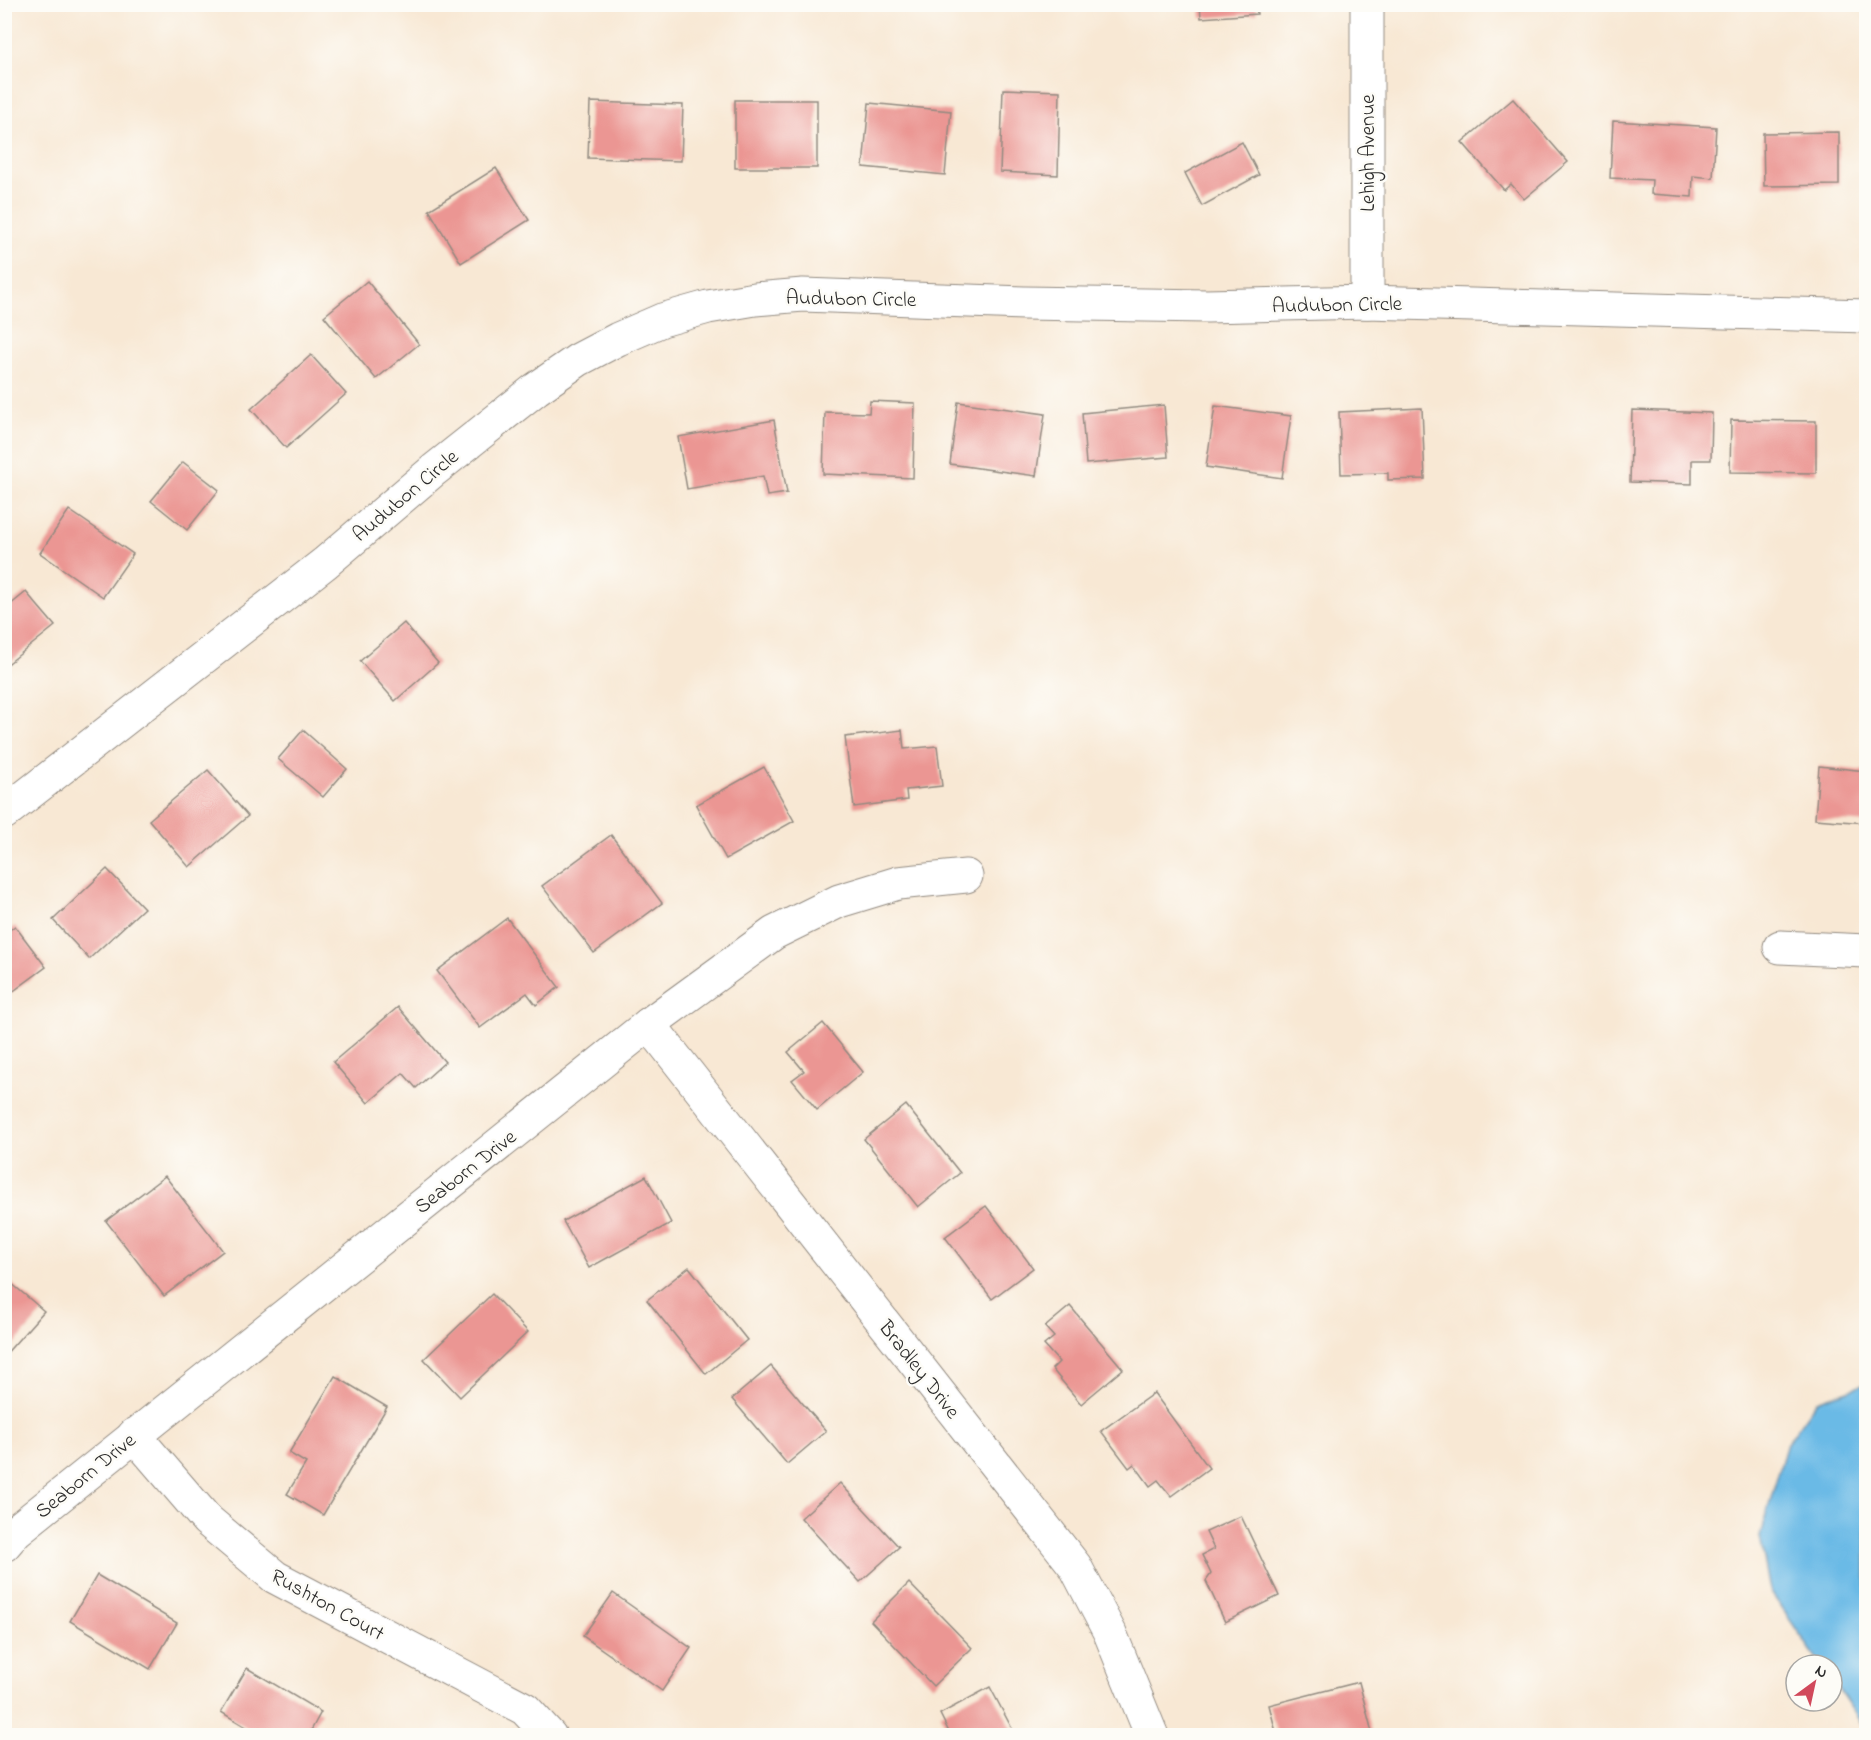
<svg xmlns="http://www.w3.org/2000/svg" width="1871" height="1740" viewBox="0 0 1871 1740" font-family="'Indie Flower',sans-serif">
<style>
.water{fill:#6bbae6;stroke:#4b7288;stroke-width:1.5}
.building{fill:#eb9693}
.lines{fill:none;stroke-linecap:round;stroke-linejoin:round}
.minor-casing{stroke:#928a80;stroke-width:35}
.minor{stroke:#fff;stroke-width:33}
.labels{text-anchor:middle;stroke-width:5;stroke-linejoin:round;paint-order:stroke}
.street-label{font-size:21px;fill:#2b2b2b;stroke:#fdfcf7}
</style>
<rect width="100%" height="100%" fill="#fdfcf7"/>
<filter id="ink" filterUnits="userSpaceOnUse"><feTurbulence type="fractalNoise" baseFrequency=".0167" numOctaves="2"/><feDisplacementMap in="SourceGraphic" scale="12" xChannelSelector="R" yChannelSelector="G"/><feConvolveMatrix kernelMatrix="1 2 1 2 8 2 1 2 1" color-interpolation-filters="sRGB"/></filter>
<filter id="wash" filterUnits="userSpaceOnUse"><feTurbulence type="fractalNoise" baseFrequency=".008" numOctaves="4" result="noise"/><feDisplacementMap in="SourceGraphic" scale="24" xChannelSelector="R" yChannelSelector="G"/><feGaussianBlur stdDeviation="1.35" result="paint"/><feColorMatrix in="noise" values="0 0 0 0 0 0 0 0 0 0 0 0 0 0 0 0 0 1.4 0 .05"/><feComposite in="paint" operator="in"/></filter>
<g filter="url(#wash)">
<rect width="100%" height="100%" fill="#f8e8d4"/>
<path class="water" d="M1866,1384V1730L1832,1680V1665H1821L1770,1591L1760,1536L1787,1443L1817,1401Z"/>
<g id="blocks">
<g class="building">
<path d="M1200,4H1256L1257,14L1201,18Z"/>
<path d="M1003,89L1060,91L1058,175L1000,172Z"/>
<path d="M1513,99L1568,162L1524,199L1511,184L1504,190L1462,142Z"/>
<rect x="735" y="100" width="82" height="68"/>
<path d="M590,102L683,105L681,161L588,158Z"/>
<path d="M869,103L951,111L945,175L863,167Z"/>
<path d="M1613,121L1716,127L1713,178L1693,176L1692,197L1651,194L1652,180L1610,178Z"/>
<path d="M1839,132V185L1764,186L1763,133Z"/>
<path d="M1242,142L1259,175L1202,206L1185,173Z"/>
<path d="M496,168L529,220L461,263L429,210Z"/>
<path d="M367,281L419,344L376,379L324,316Z"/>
<path d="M311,355L346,394L286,448L251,409Z"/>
<path d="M870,401L915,403L913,478L823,474L825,412L869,413Z"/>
<path d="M958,402L1045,414L1036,476L950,464Z"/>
<path d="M1164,405L1168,457L1086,464L1082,413Z"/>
<path d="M1215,406L1291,416L1282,478L1206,467Z"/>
<path d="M1422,408L1425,479L1388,480V473L1341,474L1339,412Z"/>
<path d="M1632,410L1712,413L1711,460H1692V484L1630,482Z"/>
<path d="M774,420L787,493L767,496L763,476L687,489L678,437Z"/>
<path d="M1731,420L1816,421V473L1730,472Z"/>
<path d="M183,462L219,490L187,530L151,501Z"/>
<path d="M69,510L133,554L103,597L40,553Z"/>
<path d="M26,592L55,626L4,667V610Z"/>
<path d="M404,623L438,663L395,701L360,661Z"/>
<path d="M303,730L347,769L323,797L278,759Z"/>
<path d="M902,730L904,749L937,746L942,786L906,790L907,800L854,807L845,737Z"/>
<path d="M1819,766L1866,771V823L1815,819Z"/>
<path d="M764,767L794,821L726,859L696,805Z"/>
<path d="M208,770L248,816L189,867L149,820Z"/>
<path d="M611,835L662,903L594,953L542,886Z"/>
<path d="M107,869L144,908L89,959L53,920Z"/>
<path d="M507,918L559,987L536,1005L527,993L480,1028L437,971Z"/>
<path d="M15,926L46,967L4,998V934Z"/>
<path d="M398,1007L445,1062L416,1088L403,1073L368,1103L333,1062Z"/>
<path d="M823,1023L863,1072L817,1110L792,1080L804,1071L788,1052Z"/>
<path d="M906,1105L960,1173L918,1207L864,1139Z"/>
<path d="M165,1176L223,1251L164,1296L106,1221Z"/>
<path d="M646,1176L671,1223L589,1268L563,1221Z"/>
<path d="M986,1206L1033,1268L992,1299L945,1237Z"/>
<path d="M689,1267L747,1340L706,1374L647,1300Z"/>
<path d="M4,1277L44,1311L4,1356Z"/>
<path d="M492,1294L528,1332L460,1397L424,1359Z"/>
<path d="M1070,1306L1123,1369L1081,1404L1052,1369L1059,1362L1044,1345L1054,1337L1045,1327Z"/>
<path d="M771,1366L826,1431L787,1464L732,1399Z"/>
<path d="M335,1376L387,1407L323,1515L287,1494L306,1463L289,1453Z"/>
<path d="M1154,1393L1209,1468L1171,1496L1158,1480L1150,1486L1134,1464L1129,1468L1101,1431Z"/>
<path d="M840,1483L899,1547L860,1582L801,1518Z"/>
<path d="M1241,1516L1279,1596L1225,1622L1206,1581L1211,1574L1202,1555L1214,1549L1206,1532Z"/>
<path d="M97,1575L177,1623L150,1669L70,1621Z"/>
<path d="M909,1583L972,1648L933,1686L871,1621Z"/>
<path d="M613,1593L691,1648L662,1691L583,1636Z"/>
<path d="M247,1668L321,1712L308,1736H261L221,1712Z"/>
<path d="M1359,1682L1373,1736H1277L1269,1705Z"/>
<path d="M990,1687L1016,1736H951L940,1714Z"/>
</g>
</g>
</g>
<g filter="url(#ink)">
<use href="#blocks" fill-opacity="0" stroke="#928a80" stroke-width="1.5"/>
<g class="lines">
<defs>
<g id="minor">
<path d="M1367,302V4"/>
<path d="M4,813L325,563L434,470L536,389L578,360L618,339L662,320L708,307L755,299L803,295L1024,303L1207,306L1367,302L1866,316"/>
<path d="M1780,947L1866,951"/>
<path d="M649,1024L1075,1566L1110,1633L1152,1736"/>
<path d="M134,1435L207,1520L275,1577L525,1709L550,1736"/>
<path d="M4,1545L16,1531L649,1024L774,933L839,901L898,883L966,876"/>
</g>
</defs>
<use href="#minor" class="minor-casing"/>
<use href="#minor" class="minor"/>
</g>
</g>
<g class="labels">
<g class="street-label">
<text transform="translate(1367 153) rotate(-90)" y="7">Lehigh Avenue</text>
<text transform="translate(851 298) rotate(1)" y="7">Audubon Circle</text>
<text transform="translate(1337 304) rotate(-1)" y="7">Audubon Circle</text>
<text transform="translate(405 495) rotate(-40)" y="7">Audubon Circle</text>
<text transform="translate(465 1171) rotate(-38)" y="7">Seaborn Drive</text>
<text transform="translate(920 1369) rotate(52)" y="7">Bradley Drive</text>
<text transform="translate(85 1475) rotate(-39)" y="7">Seaborn Drive</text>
<text transform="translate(328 1604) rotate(29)" y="7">Rushton Court</text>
</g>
</g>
<rect width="1871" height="1740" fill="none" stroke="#fdfcf7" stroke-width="24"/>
<g transform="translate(1814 1683) rotate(33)"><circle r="28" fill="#fdfcf7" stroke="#a9a8a5" stroke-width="1.5"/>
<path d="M0-4.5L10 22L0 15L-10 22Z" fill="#d1495b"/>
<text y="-9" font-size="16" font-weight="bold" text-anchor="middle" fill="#2b2b2b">N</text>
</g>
</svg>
